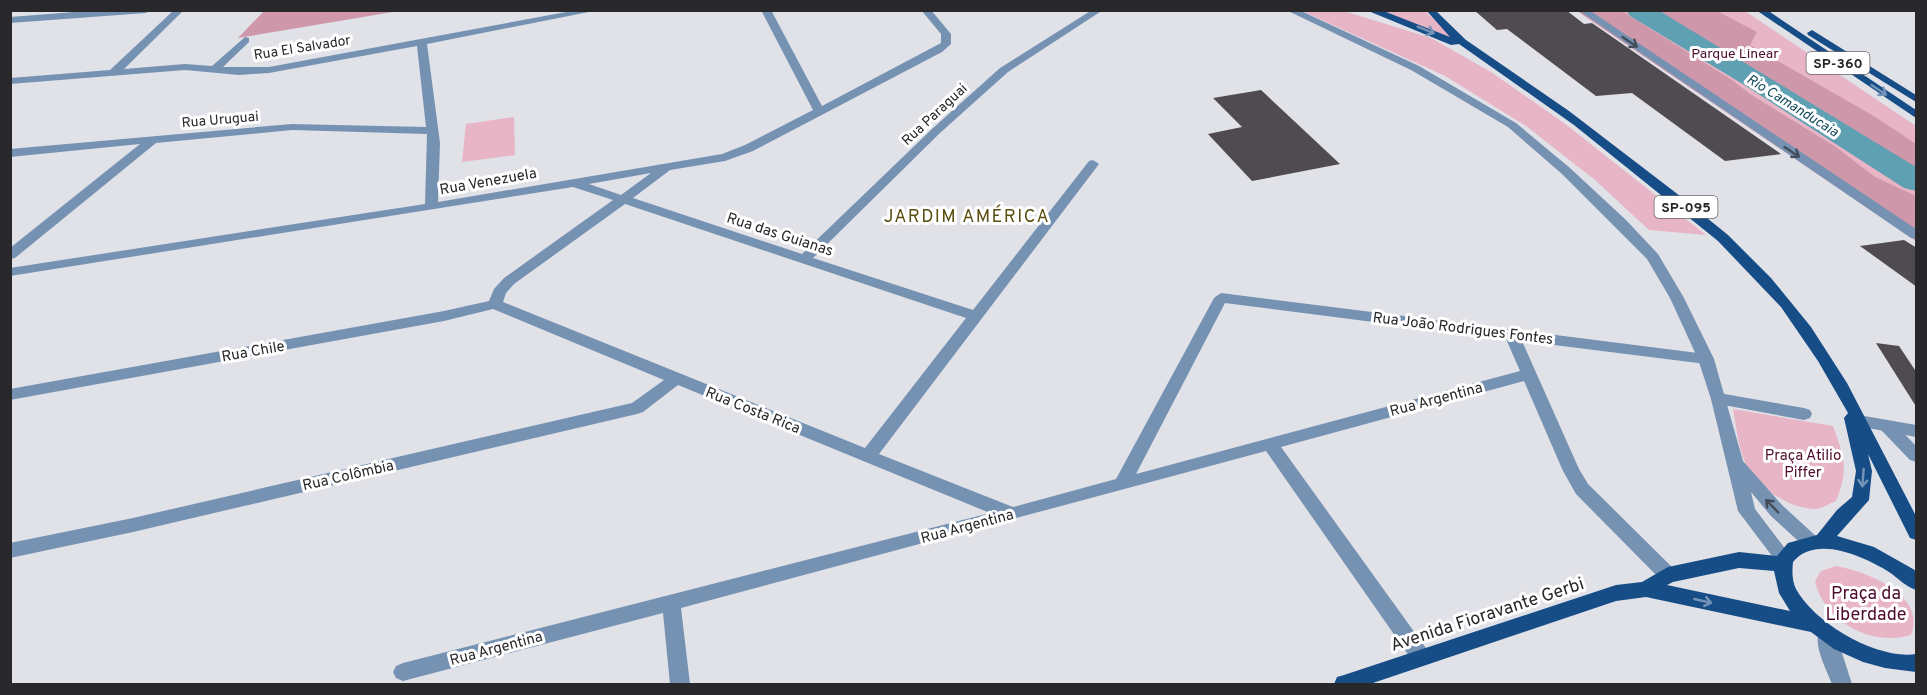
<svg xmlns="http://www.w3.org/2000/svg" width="1927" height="695" viewBox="0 0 1927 695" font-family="Overpass,sans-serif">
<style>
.green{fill:#e8b5c6}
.forest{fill:#cf97aa}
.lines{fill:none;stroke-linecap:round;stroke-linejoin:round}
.river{fill:#60a0b3;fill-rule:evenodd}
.building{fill:#4f4b50}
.minor{fill:#7692b3;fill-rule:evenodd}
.tertiary{fill:#7692b3;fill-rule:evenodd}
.primary{fill:#174d87;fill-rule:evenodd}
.oneway{stroke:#7494b7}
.oneway2{stroke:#434d5a}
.labels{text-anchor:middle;stroke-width:6;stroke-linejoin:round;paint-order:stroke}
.far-street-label{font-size:14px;fill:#28282a;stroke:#fff}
.far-park-label{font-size:14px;fill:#4f0d2d;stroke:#fff}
.shield{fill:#fff;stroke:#68686a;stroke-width:1.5}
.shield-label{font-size:14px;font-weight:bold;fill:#28282a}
.far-water-label{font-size:14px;font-style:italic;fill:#134a59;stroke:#fff}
.street-label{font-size:15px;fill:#28282a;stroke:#fff}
.park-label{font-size:15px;fill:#4f0d2d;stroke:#fff}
.quarter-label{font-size:18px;letter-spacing:1.5px;fill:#594e0f;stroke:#fff}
.near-park-label{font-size:18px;fill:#4f0d2d;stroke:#fff}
.near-street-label{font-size:18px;fill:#28282a;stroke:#fff}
</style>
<rect width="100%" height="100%" fill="#e1e1e8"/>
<g class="green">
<path d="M1302,11H1344L1431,38L1491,72L1564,123L1706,235L1649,230L1595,180L1526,126L1445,76Z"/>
<path d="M1379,11H1425L1461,44Z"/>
<path d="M1596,11H1745L1916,126V223Z"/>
<path d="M514,117L515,155L462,162L466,124Z"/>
<path d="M1733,409L1833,426C1844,456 1849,470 1836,501C1830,503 1822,509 1815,509C1789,509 1757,487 1746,464C1739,451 1736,425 1733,409Z"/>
<path d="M1836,566C1866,571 1927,595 1911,635C1872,647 1824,622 1815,581L1821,571Z"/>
</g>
<g class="forest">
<path d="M264,11H399L238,38Z"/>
<path d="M1577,11H1622L1732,80L1750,94L1836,147L1875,177L1916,196V241Z"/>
<path d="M1643,11H1717L1757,32L1750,45L1877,118L1916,144V179L1854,143L1829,115Z"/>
</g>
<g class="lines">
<path class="river" d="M1626,10H1658L1916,167V191L1904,188L1746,86L1630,16Z"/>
</g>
<g class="building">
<path d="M1474,10H1566L1584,24L1592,23L1781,154L1725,161L1632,93L1596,96L1507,29L1497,30Z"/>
<path d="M1261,90L1340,164L1252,181L1208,134L1242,127L1213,98Z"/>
<path d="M1904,240L1917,248V287L1860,246Z"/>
<path d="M1876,343L1899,346L1917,373V408Z"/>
</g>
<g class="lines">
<g class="minor">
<path d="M100,10H150L146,13L10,23V17Z"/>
<path d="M174,10H184L124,69L185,64L212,66L245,37L249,38V42L223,67H269L577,10H599L427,44L440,143L438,202L722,154L745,145L813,110L761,10H771L822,106L941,43V34L921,10H931L951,34V44L942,52L753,151L725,161L670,170L633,198L802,254L932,129L1000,68L1092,10H1103L1008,72L940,133L813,258L973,310L1089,161L1093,160L1099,164L879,454L1013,507L1116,479L1214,298L1221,293L1706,354L1711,355L1714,359L1711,363L1706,364L1522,341L1579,469L1588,484L1675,570L1677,575L1675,580L1668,583L1661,580L1576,494L1563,471L1524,381L1281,447L1428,651L1431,657L1428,663L1421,666L1414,663L1266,451L681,608L690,684H670L663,613L403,681L396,678L393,672L396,666L403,663L990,513L678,385L643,412L637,414L133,532L10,558V543L133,518L632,403L664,380L493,309L444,321L10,400V389L444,311L489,301L494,289L504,278L613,200L573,187L10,276V268L425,204L427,134L292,130L156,143L15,258L10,259V248L140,144L10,157V149L292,124L426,127L417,46L269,73L239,75L185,70L10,84V78L110,70ZM651,173L621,195L589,184ZM625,204L966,318L865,448L503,302L506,293L514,284ZM1225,303L1506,339L1520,371L1136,474Z"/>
<path d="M1719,393L1804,408L1810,410L1812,414L1810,418L1804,420L1713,403L1711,399L1713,395Z"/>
<path d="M1888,421L1894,423L1916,446V462L1910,460L1882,431L1880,427L1882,423Z"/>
</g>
<g class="tertiary">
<path d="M1286,10H1299L1419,66L1516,123L1570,168L1626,220L1658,254L1684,298L1714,359L1743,461L1783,506L1818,538L1821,543L1818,548L1812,550L1806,548L1771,516L1751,492L1755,509L1793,559L1790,564L1784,567L1778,564L1738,511L1711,399L1698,359L1670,298L1647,259L1562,174L1508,127L1411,70Z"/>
<path d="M1578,10H1589L1916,229V239L1911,238Z"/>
<path d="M1853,414L1916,425V437L1847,424L1845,420L1847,416Z"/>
<path d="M1827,625L1834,628L1852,684H1832C1826,668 1812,644 1820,628Z"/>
</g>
<g class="primary">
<path d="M1366,10H1381L1450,37L1426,10H1435L1466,40L1569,111L1680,196L1728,235L1771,278L1811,327L1847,383L1916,516V540L1910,538L1868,454L1872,471L1869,500L1837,536L1874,547L1913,569L1916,571V590C1906,587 1898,578 1889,572C1865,557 1816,534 1793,562C1792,571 1792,581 1796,589C1815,624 1878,660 1916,654V672L1885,668L1863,662L1834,649L1811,632L1646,597L1616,601L1370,684H1334L1337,677L1344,675L1616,585L1642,582L1668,567L1739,552L1777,556L1788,543L1817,535L1837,510L1852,497L1856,471L1844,418L1848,413L1818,361L1781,307L1718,241L1574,125L1459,44L1451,45ZM1739,568L1774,571L1779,593L1790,611L1667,585L1673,582Z"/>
<path d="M1756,10H1767L1916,110V118Z"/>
<path d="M1812,30L1916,95V102L1808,35L1807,33Z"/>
</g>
</g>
<defs><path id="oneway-shaft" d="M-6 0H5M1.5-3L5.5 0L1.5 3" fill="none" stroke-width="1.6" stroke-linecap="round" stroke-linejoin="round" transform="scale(1.5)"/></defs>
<g class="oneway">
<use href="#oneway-shaft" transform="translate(1426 30) rotate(22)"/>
<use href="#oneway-shaft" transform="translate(1879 90) rotate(34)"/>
<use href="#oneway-shaft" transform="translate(1863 478) rotate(94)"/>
<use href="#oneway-shaft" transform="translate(1703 601) rotate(13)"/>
</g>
<g class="oneway2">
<use href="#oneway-shaft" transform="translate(1630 42) rotate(34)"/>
<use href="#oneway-shaft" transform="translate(1792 152) rotate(34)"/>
<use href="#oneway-shaft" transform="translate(1772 506) rotate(-134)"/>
</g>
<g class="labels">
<g class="far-street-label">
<text transform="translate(302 47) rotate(-9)" y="5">Rua El Salvador</text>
<text transform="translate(934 114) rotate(-43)" y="5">Rua Paraguai</text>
<text transform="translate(220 119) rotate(-5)" y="5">Rua Uruguai</text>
</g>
<g class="far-park-label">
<text x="1735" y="58">Parque Linear</text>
</g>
<g class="shield">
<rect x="1806.5" y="52" width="63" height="22" rx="4.5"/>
<rect x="1654.5" y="196" width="63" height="22" rx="4.5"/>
</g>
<g class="shield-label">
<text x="1838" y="68">SP-360</text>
<text x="1686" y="212">SP-095</text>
</g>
<g class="far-water-label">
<text transform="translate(1793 105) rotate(32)" y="5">Rio Camanducaia</text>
</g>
<g class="street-label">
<text transform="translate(488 181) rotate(-10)" y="5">Rua Venezuela</text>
<text transform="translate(780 234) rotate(18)" y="5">Rua das Guianas</text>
<text transform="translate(1463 328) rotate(7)" y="5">Rua João Rodrigues Fontes</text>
<text transform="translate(253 351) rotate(-10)" y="5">Rua Chile</text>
<text transform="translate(1436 399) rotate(-15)" y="5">Rua Argentina</text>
<text transform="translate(753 410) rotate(22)" y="5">Rua Costa Rica</text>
<text transform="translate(348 475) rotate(-13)" y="5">Rua Colômbia</text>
<text transform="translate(967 526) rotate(-15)" y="5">Rua Argentina</text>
<text transform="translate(496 648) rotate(-15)" y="5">Rua Argentina</text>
</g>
<g class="park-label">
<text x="1803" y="460">Praça Atilio<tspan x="1803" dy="17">Piffer</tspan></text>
</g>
<g class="quarter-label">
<text x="967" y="222">JARDIM AMÉRICA</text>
</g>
<g class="near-park-label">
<text x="1866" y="599">Praça da<tspan x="1866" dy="21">Liberdade</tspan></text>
</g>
<g class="near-street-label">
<text transform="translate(1487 614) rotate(-18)" y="6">Avenida Fioravante Gerbi</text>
</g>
</g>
<rect width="1927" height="695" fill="none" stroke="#28282a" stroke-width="24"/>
</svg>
